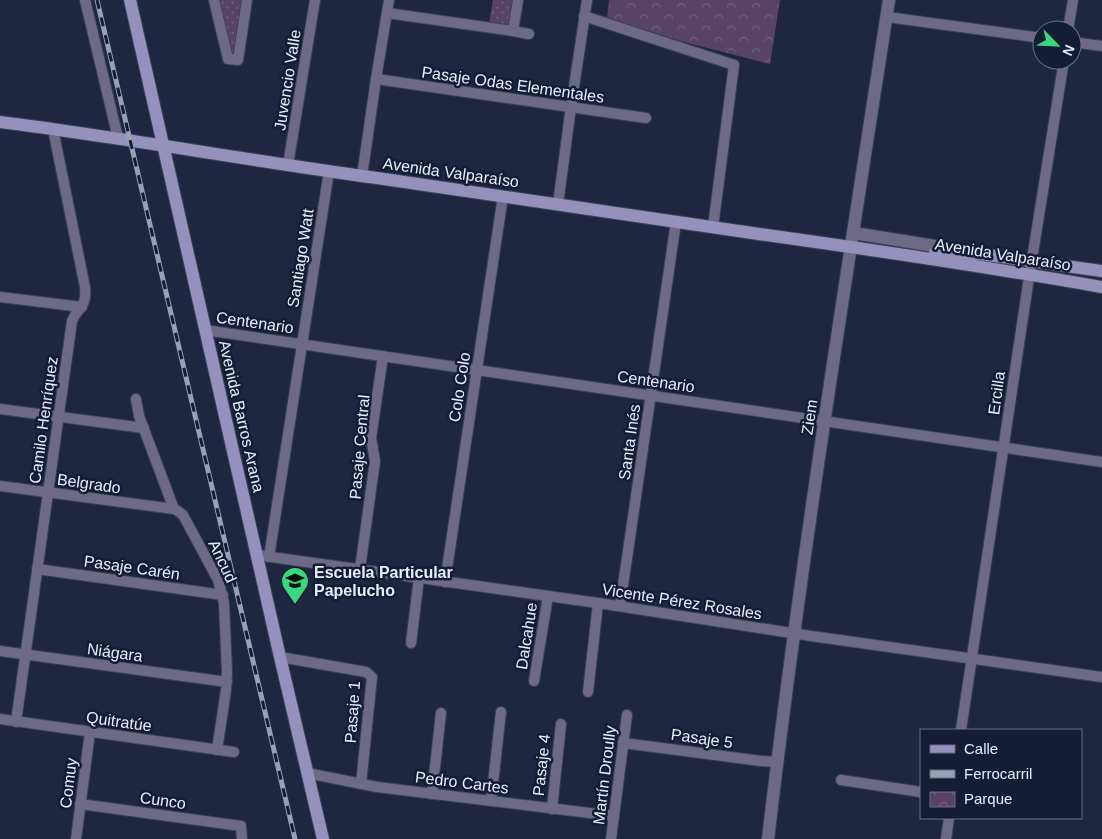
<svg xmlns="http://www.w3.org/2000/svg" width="1102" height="839" viewBox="0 0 1102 839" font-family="Helvetica,sans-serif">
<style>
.grass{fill:url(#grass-dots)}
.park{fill:url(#park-crowns)}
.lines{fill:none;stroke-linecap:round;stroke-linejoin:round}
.minor-casing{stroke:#3a435a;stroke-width:12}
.tertiary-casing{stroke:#3a435a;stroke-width:14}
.secondary-casing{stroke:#3a435a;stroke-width:14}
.minor{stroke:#6e6a86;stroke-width:10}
.tertiary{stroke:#6e6a86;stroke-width:12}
.secondary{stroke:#9690bc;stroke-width:12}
.rail-casing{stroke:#99a0b4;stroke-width:5}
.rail{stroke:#151d34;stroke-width:3;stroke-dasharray:9;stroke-linecap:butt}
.labels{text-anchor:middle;stroke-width:5;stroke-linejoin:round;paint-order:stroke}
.street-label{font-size:16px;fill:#e7edfd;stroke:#151d34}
.poi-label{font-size:16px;font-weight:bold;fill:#e7edfd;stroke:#151d34;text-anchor:start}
</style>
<defs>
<pattern id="grass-dots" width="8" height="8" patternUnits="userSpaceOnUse" patternTransform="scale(1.25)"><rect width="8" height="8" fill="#584364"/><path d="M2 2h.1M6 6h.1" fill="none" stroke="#705e7b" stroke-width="1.8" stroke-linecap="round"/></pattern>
<pattern id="park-crowns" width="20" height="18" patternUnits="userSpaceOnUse" patternTransform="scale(1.25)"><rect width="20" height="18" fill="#584364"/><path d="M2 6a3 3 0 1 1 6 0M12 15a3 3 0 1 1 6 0" fill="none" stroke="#705e7b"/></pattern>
</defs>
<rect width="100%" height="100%" fill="#1e273f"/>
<g class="grass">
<path d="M217,0H243L235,52L233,54L230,52Z"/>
<path d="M493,0H513L510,27L489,24Z"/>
</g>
<path class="park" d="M609,0H780L770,64L688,43L607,19Z"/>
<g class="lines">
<defs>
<g id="minor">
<path d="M85,0L118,138"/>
<path d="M214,0L228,59L238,60L247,0"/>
<path d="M387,13L513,31L518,0"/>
<path d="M584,16L734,65L713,227"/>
<path d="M887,17L1042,38"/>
<path d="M1068,30L1073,0"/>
<path d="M513,31L529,34"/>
<path d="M1072,42L1102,46"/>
<path d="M376,79L646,118"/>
<path d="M288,165L315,0"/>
<path d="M362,176L376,79L389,0"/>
<path d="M558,204L571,107L587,0"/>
<path d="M0,297L82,307"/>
<path d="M205,330L1102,462"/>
<path d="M136,399L139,416L174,509"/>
<path d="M0,409L144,428"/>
<path d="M0,486L174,509L178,511L183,515L218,580L224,603L227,672L226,690L217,750"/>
<path d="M257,555L598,603L811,636L1102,677"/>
<path d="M269,557L329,171"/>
<path d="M37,569L223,595"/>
<path d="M360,569L375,461L371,438L383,356"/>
<path d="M445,582L503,196"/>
<path d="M620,606L676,222"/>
<path d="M411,643L419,578"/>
<path d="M0,651L227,682"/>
<path d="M280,657L366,672L372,677L361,784"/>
<path d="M534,681L548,596"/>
<path d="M588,692L598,603"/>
<path d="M0,719L234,752"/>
<path d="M16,722L72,321C79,305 87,308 85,287L53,129"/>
<path d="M961,730L1028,284L1064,60"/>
<path d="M623,743L761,761L777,762"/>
<path d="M307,773L377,787L614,816"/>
<path d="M841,780L921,792"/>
<path d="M432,794L441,713"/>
<path d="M491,801L501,712"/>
<path d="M80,804L241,826L242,839"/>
<path d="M552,809L561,724"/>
<path d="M76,839L90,732"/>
<path d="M611,839L627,715"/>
<path d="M946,839L949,818"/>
</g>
<g id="tertiary">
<path d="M854,233L953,249"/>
<path d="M768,839C801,558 846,279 889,0"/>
</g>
<g id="secondary">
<path d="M130,0L280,657L323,839"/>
<path d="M0,122C126,138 251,161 377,178C504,197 632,215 759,234C874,250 988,267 1102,287"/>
<path d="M935,253L980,254L1102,271"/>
</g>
</defs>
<use href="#minor" class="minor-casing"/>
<use href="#tertiary" class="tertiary-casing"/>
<use href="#secondary" class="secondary-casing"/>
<use href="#minor" class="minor"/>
<use href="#tertiary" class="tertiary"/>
<use href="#secondary" class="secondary"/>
<defs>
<path id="rail" d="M97,0L295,839"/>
</defs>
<use href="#rail" class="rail-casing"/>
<use href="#rail" class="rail"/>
</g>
<defs>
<symbol id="school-pin" viewBox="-11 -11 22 30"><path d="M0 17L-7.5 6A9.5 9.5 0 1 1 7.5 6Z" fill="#3ad77f" stroke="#151d34"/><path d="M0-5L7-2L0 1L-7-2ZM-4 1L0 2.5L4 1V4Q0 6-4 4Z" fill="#111"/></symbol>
</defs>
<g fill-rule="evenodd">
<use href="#school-pin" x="279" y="565" width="32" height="43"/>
</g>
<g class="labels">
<g class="street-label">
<text transform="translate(287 80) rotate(-81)" y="6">Juvencio Valle</text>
<text transform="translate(513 84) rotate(8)" y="6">Pasaje Odas Elementales</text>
<text transform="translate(451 172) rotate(8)" y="6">Avenida Valparaíso</text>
<text transform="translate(1003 254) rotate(9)" y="6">Avenida Valparaíso</text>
<text transform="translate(300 258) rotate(-81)" y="6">Santiago Watt</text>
<text transform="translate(255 322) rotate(8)" y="6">Centenario</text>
<text transform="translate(656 381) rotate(8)" y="6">Centenario</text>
<text transform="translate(459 387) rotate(-81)" y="6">Colo Colo</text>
<text transform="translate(996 393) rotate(-82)" y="6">Ercilla</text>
<text transform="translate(242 416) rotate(77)" y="6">Avenida Barros Arana</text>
<text transform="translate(809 417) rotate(-81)" y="6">Ziem</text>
<text transform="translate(43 420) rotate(-82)" y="6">Camilo Henríquez</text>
<text transform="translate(629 442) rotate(-82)" y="6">Santa Inés</text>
<text transform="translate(359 447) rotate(-85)" y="6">Pasaje Central</text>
<text transform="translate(89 483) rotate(8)" y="6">Belgrado</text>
<text transform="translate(223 561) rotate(65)" y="6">Ancud</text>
<text transform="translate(132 567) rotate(8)" y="6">Pasaje Carén</text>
<text transform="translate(682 601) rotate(9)" y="6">Vicente Pérez Rosales</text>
<text transform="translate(526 636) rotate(-81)" y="6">Dalcahue</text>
<text transform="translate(115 652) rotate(8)" y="6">Niágara</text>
<text transform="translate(352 712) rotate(-86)" y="6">Pasaje 1</text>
<text transform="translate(119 721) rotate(8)" y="6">Quitratúe</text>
<text transform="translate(702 738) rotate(8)" y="6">Pasaje 5</text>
<text transform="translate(541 765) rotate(-84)" y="6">Pasaje 4</text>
<text transform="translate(604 775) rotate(-83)" y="6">Martín Droully</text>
<text transform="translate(462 782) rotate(7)" y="6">Pedro Cartes</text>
<text transform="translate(68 783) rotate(-83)" y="6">Comuy</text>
<text transform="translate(163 800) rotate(8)" y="6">Cunco</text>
</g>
<g class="poi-label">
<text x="314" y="578">Escuela Particular<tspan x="314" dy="18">Papelucho</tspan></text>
</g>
</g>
<rect x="920" y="729" width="162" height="90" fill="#151d34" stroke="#697084"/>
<rect x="930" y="745" width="25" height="8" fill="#9690bc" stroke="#697084"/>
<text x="964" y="754" font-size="15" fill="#e7edfd">Calle</text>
<rect x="930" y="770" width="25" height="8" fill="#99a0b4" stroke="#697084"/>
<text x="964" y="779" font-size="15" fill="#e7edfd">Ferrocarril</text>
<rect x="930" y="792" width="25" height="15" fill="url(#park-crowns)" stroke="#697084"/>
<text x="964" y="804" font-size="15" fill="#e7edfd">Parque</text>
<g transform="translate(1057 45) rotate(114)"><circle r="24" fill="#151d34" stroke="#697084"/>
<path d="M0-4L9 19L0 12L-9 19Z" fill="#3ad77f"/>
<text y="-8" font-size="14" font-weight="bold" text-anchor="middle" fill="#e7edfd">N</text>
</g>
</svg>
